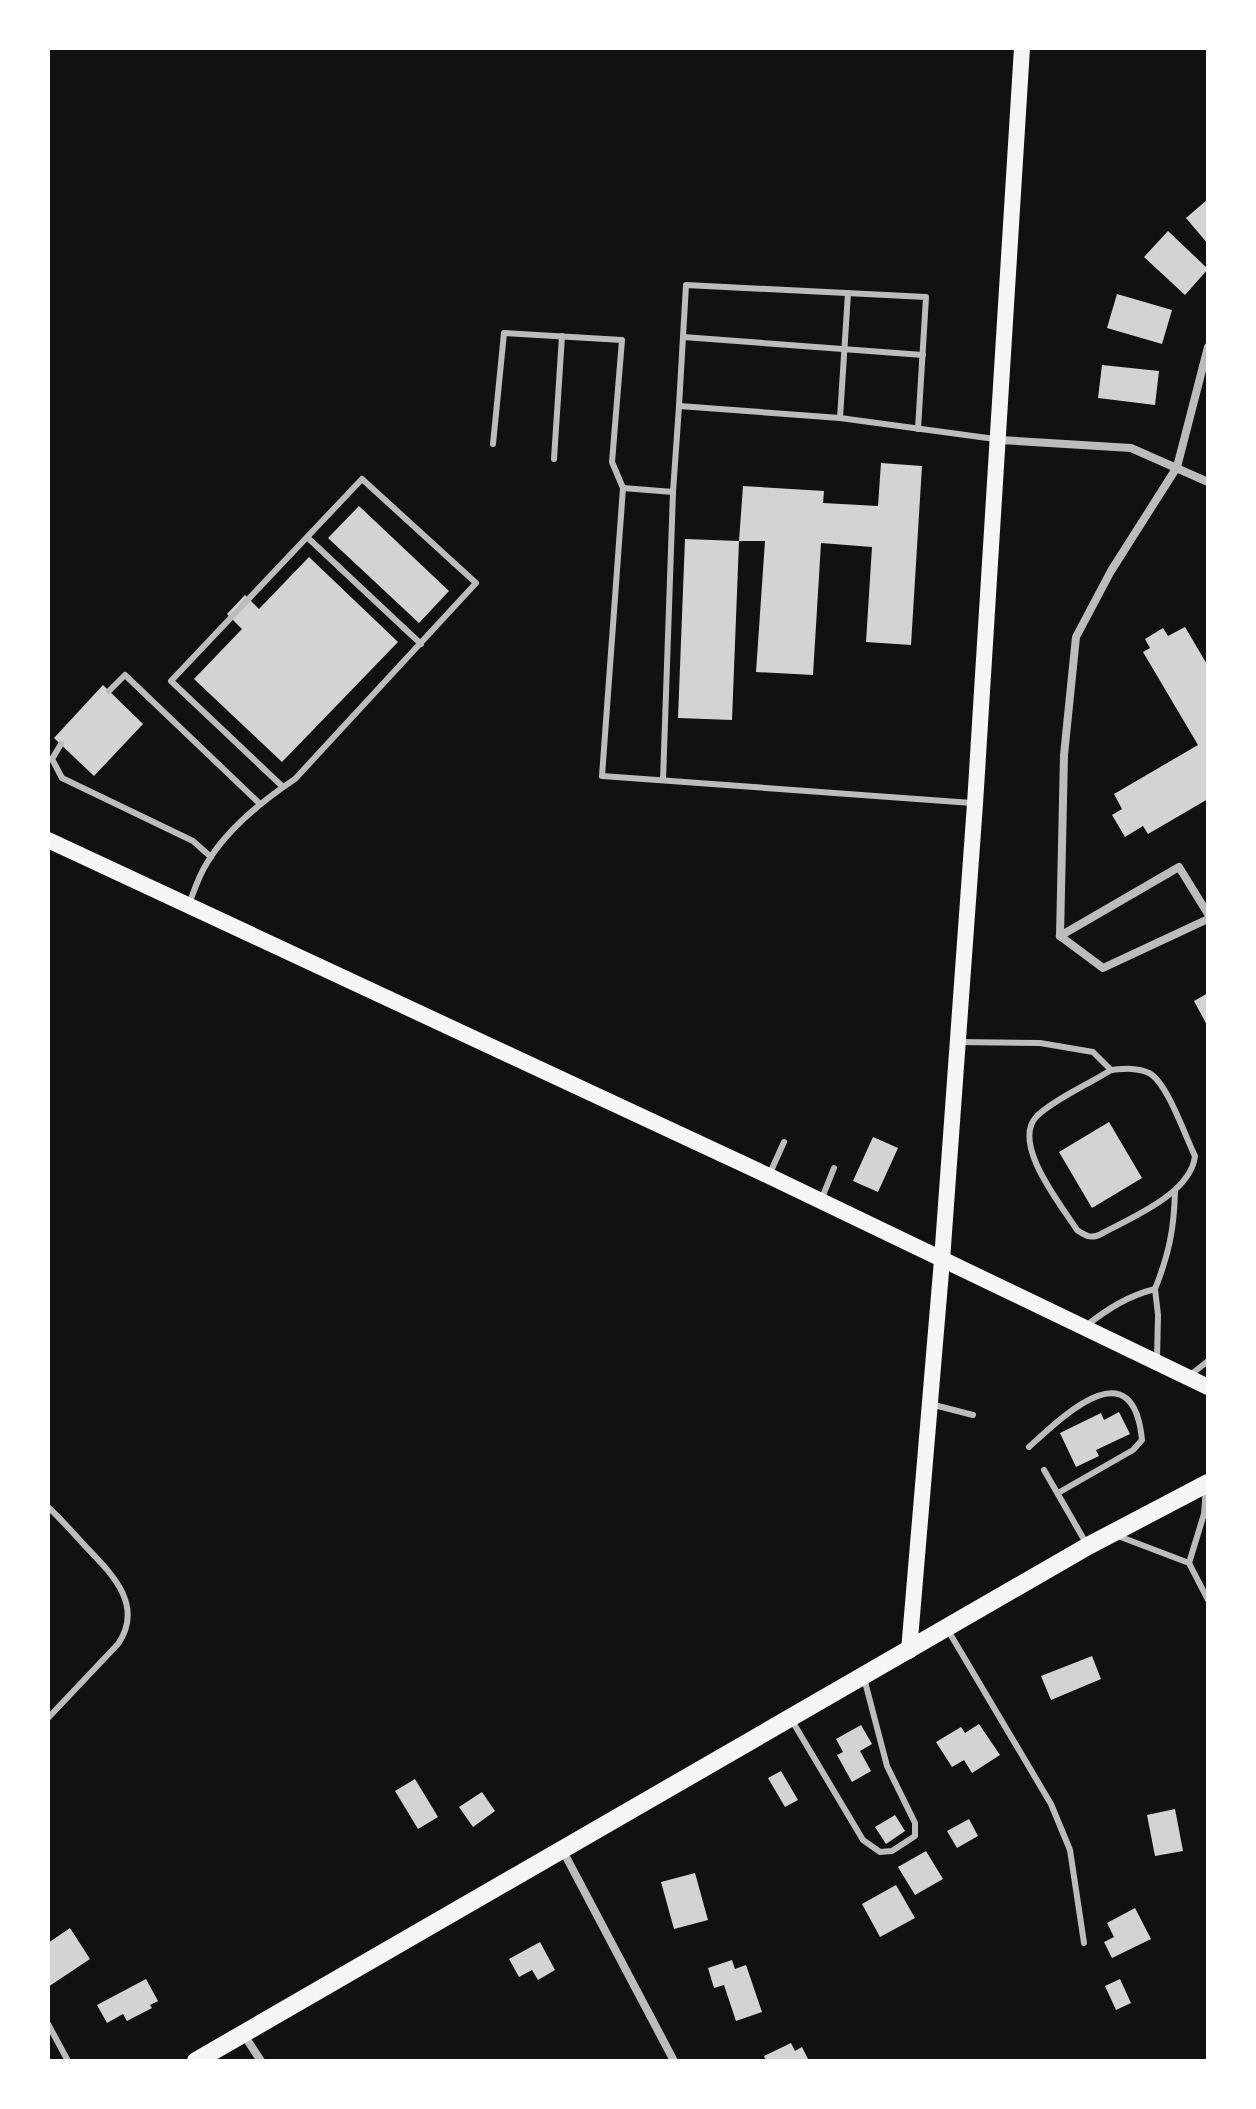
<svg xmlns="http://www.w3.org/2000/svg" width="1256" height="2109" viewBox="0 0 1256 2109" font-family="Karla,sans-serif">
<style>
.building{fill:#d3d3d3}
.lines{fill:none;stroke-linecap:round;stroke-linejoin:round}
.service{stroke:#bcbcbc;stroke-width:6}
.minor{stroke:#bcbcbc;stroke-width:8}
.secondary{stroke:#f5f5f5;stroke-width:16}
.primary{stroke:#f5f5f5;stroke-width:18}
</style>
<rect width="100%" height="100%" fill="#111"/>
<g class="building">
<path d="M1208,199V244L1186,218Z"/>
<path d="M1168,231L1208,269L1185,295L1144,257Z"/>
<path d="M1117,294L1172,310L1162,344L1107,328Z"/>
<path d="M1102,365L1159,371L1155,405L1098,398Z"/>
<path d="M881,463L922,466L911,645L866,642L872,547L821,543L813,675L756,672L765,541H739L743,486L824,491L823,503L878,506Z"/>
<path d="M359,506L449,591L419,623L328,538Z"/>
<path d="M685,539L739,541L732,720L678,718Z"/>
<path d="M309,557L398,642L282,762L194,679L242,629L227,614L245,595L259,609Z"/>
<path d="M1185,627L1208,666V799L1148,834L1143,826L1125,837L1112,815L1122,809L1114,794L1198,745L1143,652L1150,648L1145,639L1163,628L1168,636Z"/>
<path d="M103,685L143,724L94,776L54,738Z"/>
<path d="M1208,993V1027L1194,1001Z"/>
<path d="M1109,1122L1142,1178L1092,1208L1059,1152Z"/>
<path d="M873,1137L898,1148L878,1192L853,1181Z"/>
<path d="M1119,1412L1130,1434L1096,1450L1099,1456L1076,1467L1060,1433L1101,1413L1104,1420Z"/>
<path d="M1092,1656L1101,1679L1051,1700L1041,1676Z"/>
<path d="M979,1724L1000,1755L972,1773L964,1760L952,1767L936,1742L961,1727L965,1733Z"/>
<path d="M861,1725L872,1744L860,1751L871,1771L852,1782L837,1755L843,1752L836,1739Z"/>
<path d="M781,1771L798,1800L785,1807L768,1778Z"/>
<path d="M415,1779L438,1817L418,1829L395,1791Z"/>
<path d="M482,1792L495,1811L473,1827L459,1807Z"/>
<path d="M1175,1809L1183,1851L1155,1856L1147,1815Z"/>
<path d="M895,1815L905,1831L886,1844L875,1827Z"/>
<path d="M969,1819L978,1836L957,1848L947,1831Z"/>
<path d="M926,1851L943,1879L915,1895L898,1867Z"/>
<path d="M695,1873L708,1920L674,1929L661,1882Z"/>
<path d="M896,1885L915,1918L880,1937L862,1904Z"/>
<path d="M1135,1908L1151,1939L1112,1958L1104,1942L1114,1937L1107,1923Z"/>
<path d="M70,1928L90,1959L48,1987V1943Z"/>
<path d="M540,1942L555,1970L538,1980L532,1970L519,1977L509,1959Z"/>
<path d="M732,1960L735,1969L746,1965L762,2012L736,2021L724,1985L714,1988L708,1968Z"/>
<path d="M146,1979L158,2001L150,2005L152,2008L127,2021L123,2014L107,2023L97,2005Z"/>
<path d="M1120,1979L1131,2003L1116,2010L1105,1986Z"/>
<path d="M791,2043L795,2051L802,2047L809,2061H766L764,2056Z"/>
</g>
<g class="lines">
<g class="service">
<path d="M683,337L923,355"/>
<path d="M679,406L686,285L926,297L918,429"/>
<path d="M840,418L848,293"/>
<path d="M493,444L504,333L622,340L612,462L623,488"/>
<path d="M554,459L562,336"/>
<path d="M308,538L421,644"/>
<path d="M109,691L125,675L259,803"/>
<path d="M61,744L52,759L62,778L193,841L211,857"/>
<path d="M663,780L673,492"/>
<path d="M972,803L602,776L623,488L673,492L679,406L840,418L995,439"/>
<path d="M189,904C194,891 199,875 207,863C227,829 262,801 295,779L476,583L362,479L171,681L283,787"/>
<path d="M958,1042L1040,1043L1093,1052L1111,1070C1089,1084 1055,1099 1037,1116C1010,1143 1062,1206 1077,1230C1087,1237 1092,1239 1103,1233C1133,1217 1191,1193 1195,1156C1185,1136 1167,1082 1149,1073C1137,1067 1122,1069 1111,1070"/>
<path d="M770,1173L784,1142"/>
<path d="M822,1198L834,1168"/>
<path d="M1155,1289C1169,1254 1174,1229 1175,1192"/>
<path d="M1087,1325C1109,1308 1128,1296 1155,1289L1158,1315L1157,1359"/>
<path d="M1189,1376L1208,1361"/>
<path d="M930,1404L973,1415"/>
<path d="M1029,1447C1063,1416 1133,1347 1142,1440L1133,1450L1058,1493"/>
<path d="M1044,1470L1086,1543"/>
<path d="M1206,1488L1204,1514L1189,1563L1208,1600"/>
<path d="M48,1507C62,1520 74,1534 87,1548C113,1575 144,1606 118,1644L48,1718"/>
<path d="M1118,1536L1189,1563"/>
<path d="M949,1632L1051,1804L1070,1850L1084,1943"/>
<path d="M791,1719L863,1840L880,1852L892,1851L915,1836V1823L887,1766L864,1678"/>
<path d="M48,2024L68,2061"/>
</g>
<g class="minor">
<path d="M1000,440L1131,448L1208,482"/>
<path d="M1060,936L1064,755L1076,637L1111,571L1177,467L1208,347"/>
<path d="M1060,936L1179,867L1208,914"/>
<path d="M1060,936L1103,968L1208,919"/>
<path d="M563,1851L674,2061"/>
<path d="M244,2035L261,2061"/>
</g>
<g class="secondary">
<path d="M48,840L769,1176L1208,1387"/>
<path d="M909,1651L942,1260L975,804L1022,48"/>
</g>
<path class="primary" d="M196,2061L1088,1546L1208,1483"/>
</g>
<rect width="1256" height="2109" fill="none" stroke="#ffffff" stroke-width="100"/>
</svg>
